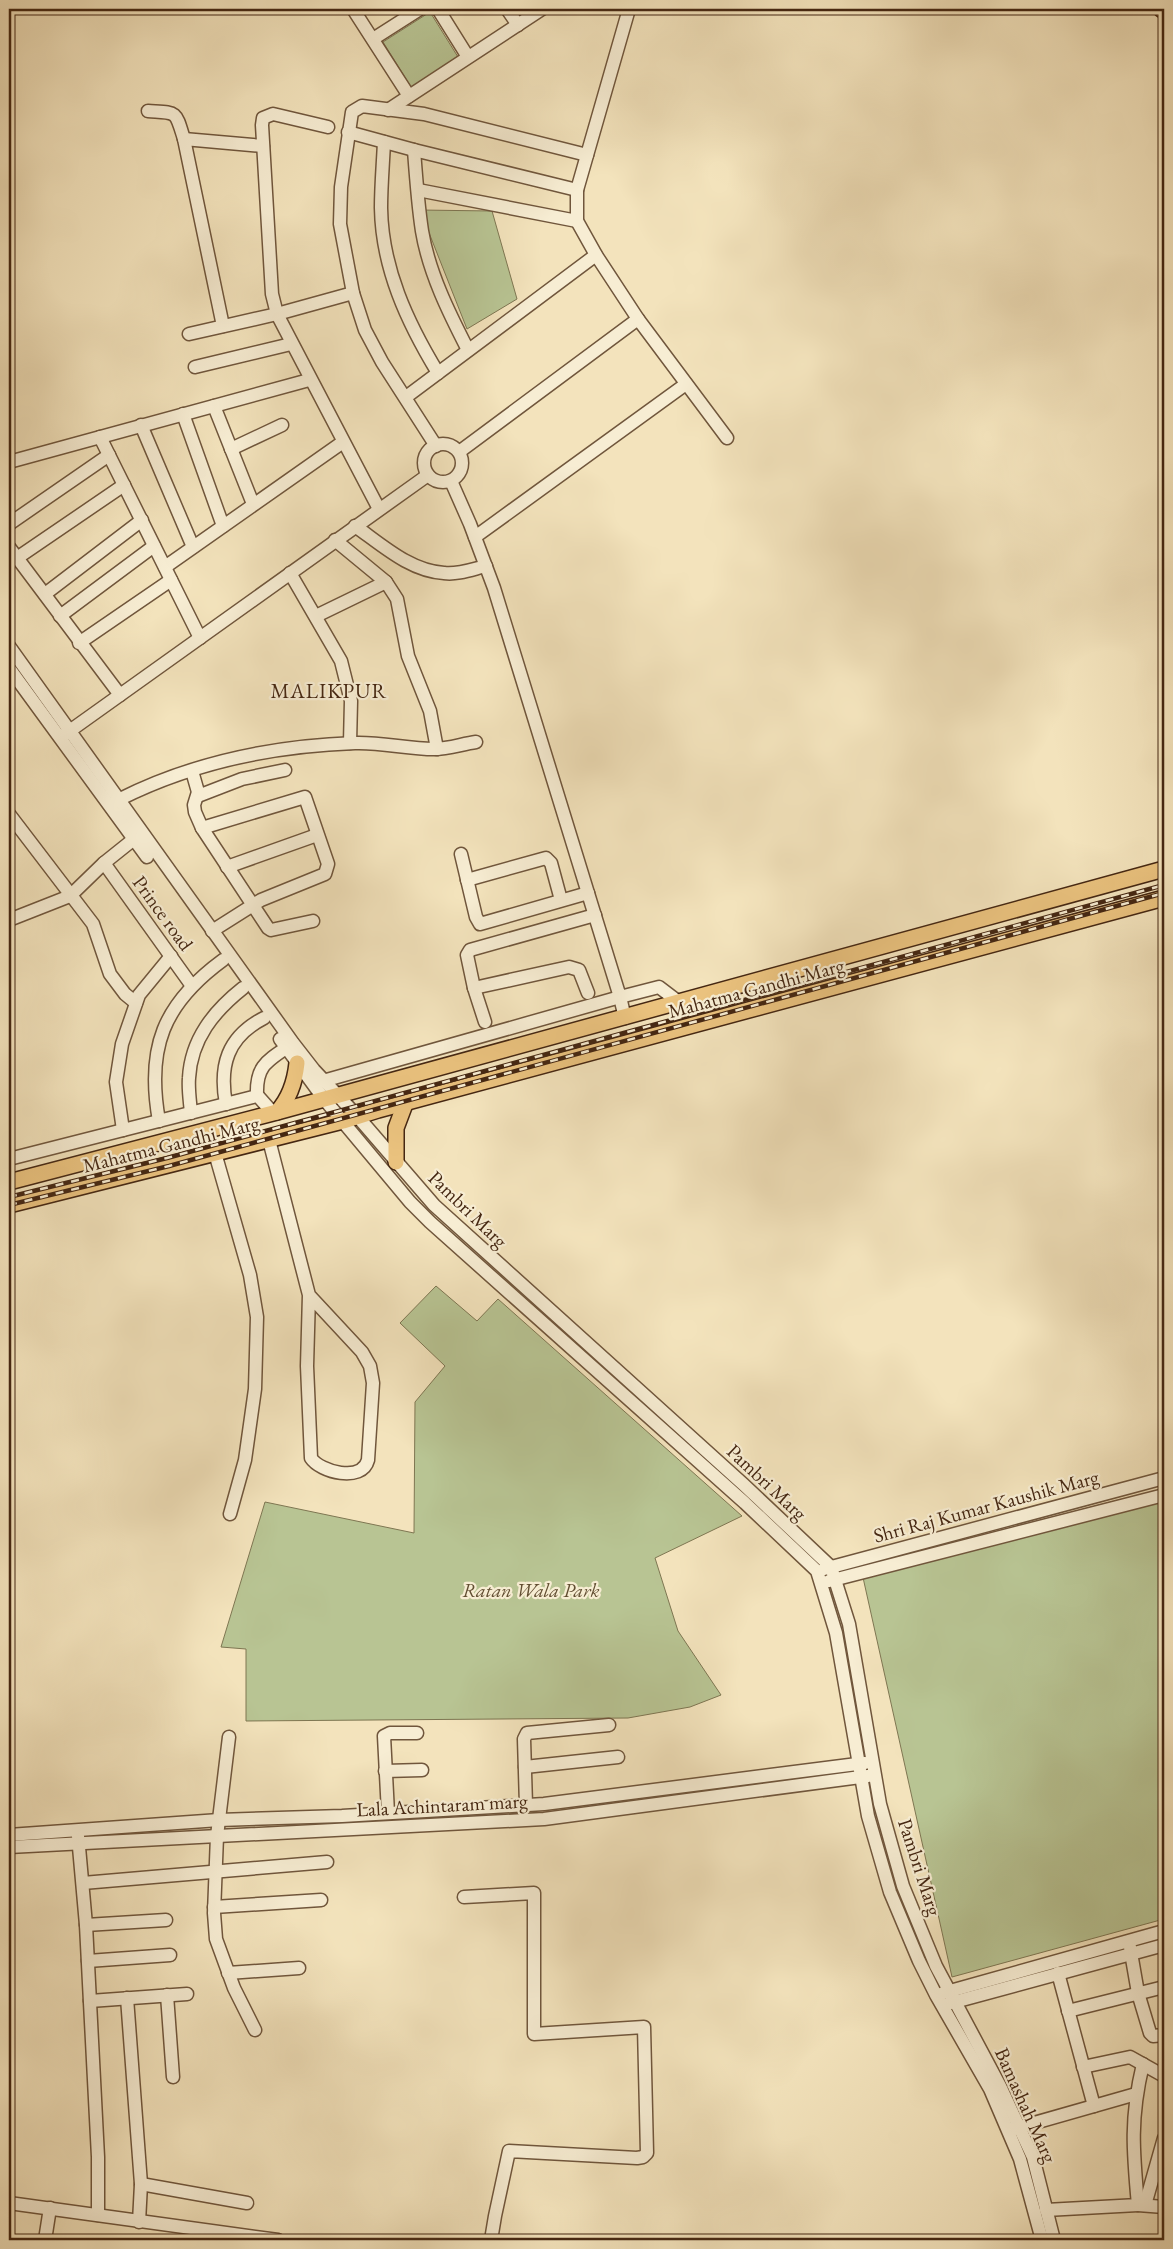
<svg xmlns="http://www.w3.org/2000/svg" width="1173" height="2249" viewBox="0 0 1173 2249" font-family="'EB Garamond',serif">
<style>
.green{fill:#b8c493;stroke:#7e7652}
.lines{fill:none;stroke-linecap:round;stroke-linejoin:round}
.minor-casing{stroke:#70563c;stroke-width:15}
.major-casing{stroke:#452712;stroke-width:18}
.minor{stroke:#f7edd3;stroke-width:12}
.major{stroke:#eac27e;stroke-width:15}
.rail-casing{stroke:#452712;stroke-width:4.5}
.rail{stroke:#f7edd3;stroke-width:2.5;stroke-dasharray:8;stroke-linecap:butt}
.labels{text-anchor:middle;stroke-width:4.5;stroke-linejoin:round;paint-order:stroke}
.street-label{font-size:20px;fill:#452712;stroke:#f7edd3}
.park-label{font-size:20px;font-style:italic;fill:#624e32;stroke:#f7edd3}
.neighbourhood-label{font-size:21px;letter-spacing:1px;fill:#452712;stroke:#f7edd3}
</style>
<rect width="100%" height="100%" fill="#f3e3bc"/>
<filter id="stains"><feTurbulence type="fractalNoise" baseFrequency=".004" numOctaves="4"/><feColorMatrix values="0 0 0 0 .2 0 0 0 0 .09 0 0 0 0 .02 0 0 0 .5 -.17"/></filter>
<radialGradient id="worn" r=".72"><stop offset=".6" stop-color="#630" stop-opacity="0"/><stop offset="1" stop-color="#630" stop-opacity=".3"/></radialGradient>
<g class="green">
<path d="M430,12L458,57L411,87L383,42Z"/>
<path d="M420,210L492,211L517,299L467,329Z"/>
<path d="M436,1286L477,1321L498,1299L742,1516L655,1558L678,1631L721,1695L690,1707L628,1718L246,1721V1649L221,1647L265,1502L414,1533L415,1402L445,1366L400,1323Z"/>
<path d="M1164,1495V1919L952,1977L862,1573Z"/>
</g>
<g class="lines">
<defs>
<g id="minor">
<path d="M353,9L409,96"/>
<path d="M438,9L468,57"/>
<path d="M507,9L518,25"/>
<path d="M629,9L577,190V221L596,255L638,319L727,438"/>
<path d="M373,39L420,9"/>
<path d="M388,110L542,9"/>
<path d="M148,111C178,113 175,110 184,139"/>
<path d="M328,127L273,114L263,118L262,125L272,294L277,314L379,509"/>
<path d="M348,132L414,150"/>
<path d="M384,142C383,164 381,186 381,208C382,268 407,322 438,373"/>
<path d="M418,190L577,221"/>
<path d="M223,326L184,139L263,146"/>
<path d="M189,334L277,314L353,293"/>
<path d="M468,350C449,313 429,273 422,231C418,205 416,177 414,150L577,190"/>
<path d="M195,367L291,344"/>
<path d="M406,397L596,255"/>
<path d="M214,406L253,504"/>
<path d="M183,414L223,526"/>
<path d="M141,425L193,547"/>
<path d="M100,437L200,638"/>
<circle cx="443" cy="463" r="19"/>
<path d="M436,446L382,362L365,330L353,293L340,224L341,187L352,112L362,106L424,114L587,155"/>
<path d="M231,449L282,425"/>
<path d="M459,452L638,319"/>
<path d="M9,462L309,380"/>
<path d="M451,481L470,524L494,588L620,997L659,987L680,1003"/>
<path d="M9,524L109,455"/>
<path d="M355,526C382,545 410,571 444,573C457,575 473,569 486,566"/>
<path d="M475,537L686,384"/>
<path d="M335,540L386,582L397,599L408,656L430,711L437,749"/>
<path d="M9,547L120,695"/>
<path d="M17,558L124,485"/>
<path d="M165,567L343,442"/>
<path d="M290,573L341,661L351,701L350,743"/>
<path d="M45,594L142,520"/>
<path d="M60,616L154,546"/>
<path d="M316,616L386,582"/>
<path d="M79,643L171,580"/>
<path d="M9,646L293,1043L314,1070L358,1117L434,1205L743,1484L831,1567L849,1624L880,1804L903,1886L936,1966L1000,2086L1033,2157L1054,2240"/>
<path d="M9,668L147,857"/>
<path d="M64,735L428,475"/>
<path d="M192,771L198,792L194,805L195,812L202,828"/>
<path d="M198,796L242,779L285,770"/>
<path d="M118,800C193,762 271,746 355,743C381,742 408,749 434,749C448,749 462,744 476,742"/>
<path d="M9,814L93,924L110,974L125,994L136,1003"/>
<path d="M461,854L476,917L480,924L588,893"/>
<path d="M104,863L192,986"/>
<path d="M227,867L317,835"/>
<path d="M467,880L546,858L551,863L561,900"/>
<path d="M9,920L70,896L104,863L134,839"/>
<path d="M212,931L261,900L325,874L328,864L305,797L202,828L268,928L271,930L313,921"/>
<path d="M474,988L569,967L579,970L588,993"/>
<path d="M485,1022L474,988L467,955L470,950L595,915"/>
<path d="M280,1039L324,1099L410,1202L430,1222L745,1503L817,1571L836,1633L868,1816L890,1892L919,1961L936,1995L990,2089L1020,2159L1042,2240"/>
<path d="M323,1081L620,997L625,1018"/>
<path d="M257,1095L273,1113"/>
<path d="M226,1104C219,1066 227,1037 264,1018"/>
<path d="M191,1113C190,1101 188,1089 189,1078C191,1039 214,1011 243,988"/>
<path d="M159,1121C146,1048 163,1004 223,960"/>
<path d="M123,1130L116,1082L122,1044L139,995L171,956"/>
<path d="M269,1140L309,1295L362,1352L370,1366L373,1383L368,1460C362,1483 320,1472 311,1458L307,1366L309,1295"/>
<path d="M215,1153L250,1275L257,1317L255,1389L245,1460L230,1514"/>
<path d="M9,1159L253,1097L257,1095C256,1068 265,1062 286,1048"/>
<path d="M824,1569L1164,1478"/>
<path d="M829,1581L1164,1495"/>
<path d="M229,1737L217,1836L214,1913L216,1939L234,1988L255,2030"/>
<path d="M525,1767L618,1757"/>
<path d="M385,1771L422,1770"/>
<path d="M526,1805L524,1739L527,1733L609,1725"/>
<path d="M388,1813L384,1736L390,1733H417"/>
<path d="M9,1835L219,1820L342,1816L544,1804L865,1763"/>
<path d="M78,1836L86,1925L98,2157V2215"/>
<path d="M9,1847L544,1819L868,1776"/>
<path d="M83,1883L327,1862"/>
<path d="M464,1897L534,1893V2034L644,2027L647,2153L643,2157L637,2158L509,2151L495,2216L491,2240"/>
<path d="M214,1907L321,1900"/>
<path d="M86,1925L166,1920"/>
<path d="M1130,1947L1138,1993L1150,2033L1153,2036L1164,2035"/>
<path d="M88,1961L170,1955"/>
<path d="M228,1973L299,1968"/>
<path d="M1058,1973L1094,2106"/>
<path d="M943,1993L1164,1931"/>
<path d="M167,1995L173,2077"/>
<path d="M127,1998L141,2184L139,2222"/>
<path d="M90,2001L187,1994"/>
<path d="M947,2004L1164,1945"/>
<path d="M1068,2011L1164,1987"/>
<path d="M1083,2067L1130,2057L1164,2076"/>
<path d="M1013,2129L1136,2094"/>
<path d="M141,2184L247,2203"/>
<path d="M9,2203L278,2240"/>
<path d="M1138,2205L1164,2207"/>
<path d="M1145,2205L1164,2138"/>
<path d="M1046,2210L1138,2205C1133,2151 1130,2118 1143,2064"/>
<path d="M45,2240L50,2208"/>
</g>
<g id="major">
<path d="M1161,9L1164,11"/>
<path d="M277,1112C290,1098 295,1082 297,1063"/>
<path d="M396,1162V1128L405,1104"/>
<path d="M9,1182L277,1112L1164,869"/>
<path d="M9,1205L343,1121L378,1110L1164,898"/>
</g>
</defs>
<use href="#minor" class="minor-casing"/>
<use href="#major" class="major-casing"/>
<use href="#minor" class="minor"/>
<use href="#major" class="major"/>
<defs>
<g id="rail">
<path d="M9,1197L167,1158L1164,885"/>
<path d="M9,1205L169,1166L1164,893"/>
</g>
</defs>
<use href="#rail" class="rail-casing"/>
<use href="#rail" class="rail"/>
</g>
<g class="labels">
<g class="street-label">
<text transform="translate(163 913) rotate(54)" y="7">Prince road</text>
<text transform="translate(756 988) rotate(-15)" y="7">Mahatma Gandhi Marg</text>
<text transform="translate(171 1144) rotate(-14)" y="7">Mahatma Gandhi Marg</text>
<text transform="translate(468 1209) rotate(44)" y="7">Pambri Marg</text>
<text transform="translate(767 1482) rotate(43)" y="7">Pambri Marg</text>
<text transform="translate(986 1506) rotate(-15)" y="7">Shri Raj Kumar Kaushik Marg</text>
<text transform="translate(442 1805) rotate(-3)" y="7">Lala Achintaram marg</text>
<text transform="translate(920 1867) rotate(72)" y="7">Pambri Marg</text>
<text transform="translate(1026 2105) rotate(66)" y="7">Bamashah Marg</text>
</g>
<g class="park-label">
<text x="531" y="1597">Ratan Wala Park</text>
</g>
<g class="neighbourhood-label">
<text x="329" y="698">MALIKPUR</text>
</g>
</g>
<rect width="1173" height="2249" fill="none" stroke="#f3e3bc" stroke-width="30"/>
<rect x="10" y="10" width="1153" height="2229" fill="none" stroke="#452712" stroke-width="2.5"/>
<rect x="15" y="15" width="1143" height="2219" fill="none" stroke="#452712"/>
<rect width="100%" height="100%" filter="url(#stains)"/>
<rect width="100%" height="100%" fill="url(#worn)"/>
</svg>
